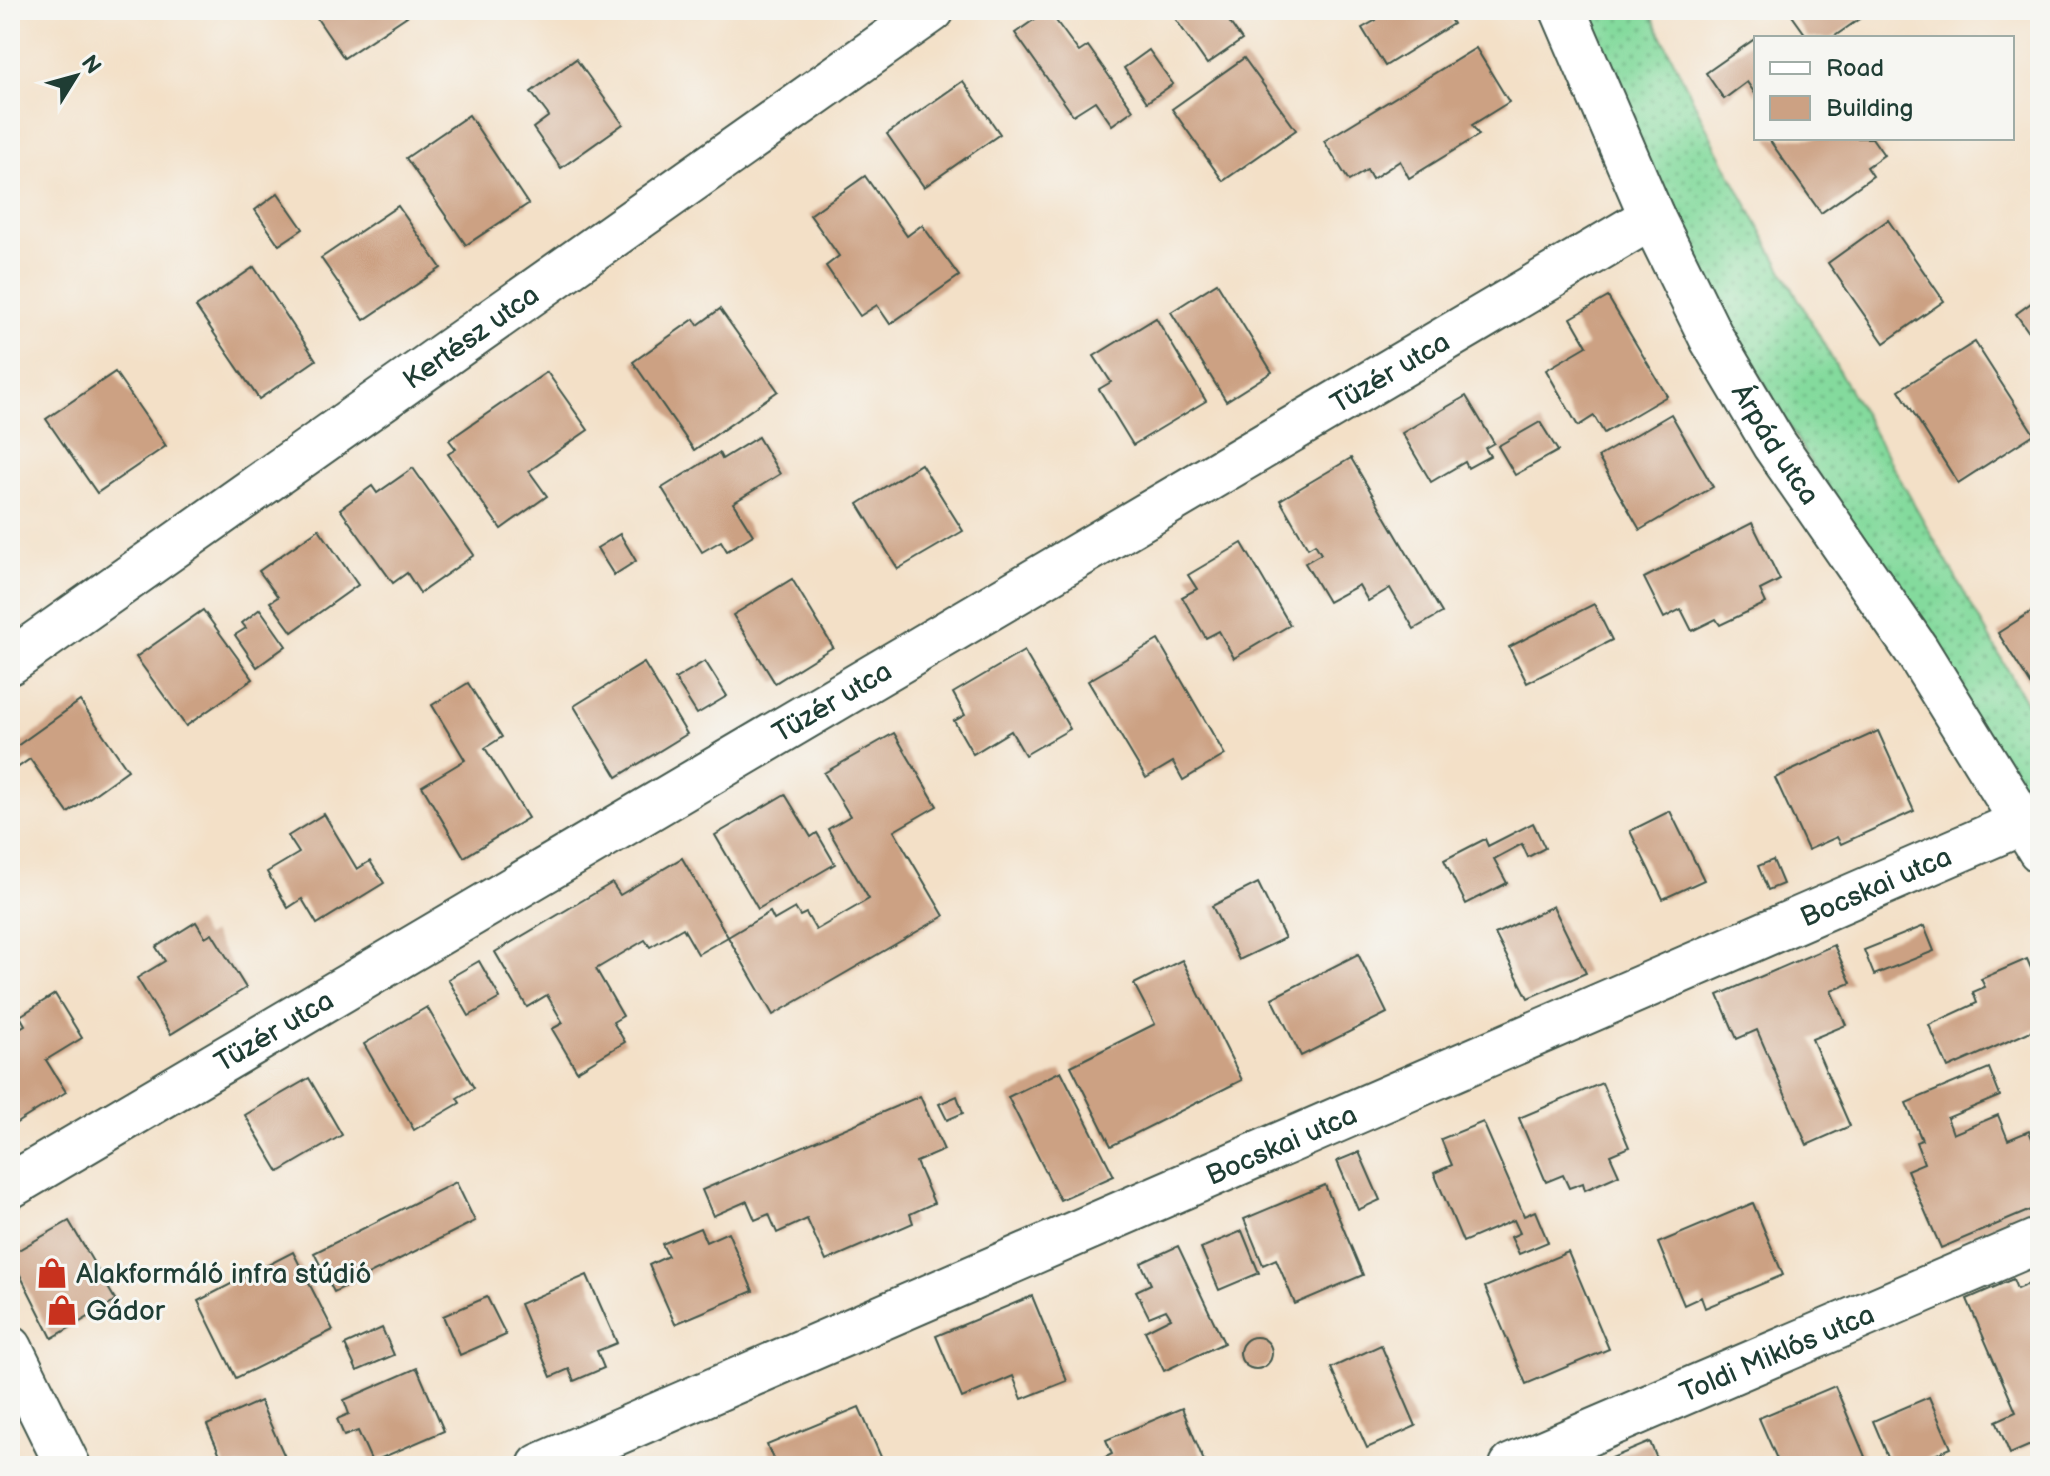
<svg xmlns="http://www.w3.org/2000/svg" width="2050" height="1476" viewBox="0 0 2050 1476" font-family="'Balsamiq Sans',sans-serif">
<style>
.grass{fill:url(#grass-dots);stroke:#528c68;stroke-width:2}
.building{fill:#cca183}
.lines{fill:none;stroke-linecap:round;stroke-linejoin:round}
.minor-casing{stroke:#3f554a;stroke-width:48}
.minor{stroke:#fff;stroke-width:44}
.labels{text-anchor:middle;stroke-width:6;stroke-linejoin:round;paint-order:stroke}
.street-label{font-size:28px;fill:#1f3d34;stroke:#f6f6f2}
.poi-label{font-size:28px;fill:#1f3d34;stroke:#f6f6f2;text-anchor:start}
</style>
<defs>
<pattern id="grass-dots" width="8" height="8" patternUnits="userSpaceOnUse" patternTransform="scale(2)"><rect width="8" height="8" fill="#84da9d"/><path d="M2 2h.1M6 6h.1" fill="none" stroke="#6bb281" stroke-width="1.8" stroke-linecap="round"/></pattern>
</defs>
<rect width="100%" height="100%" fill="#f6f6f2"/>
<filter id="ink" filterUnits="userSpaceOnUse"><feTurbulence type="fractalNoise" baseFrequency=".0125" numOctaves="2"/><feDisplacementMap in="SourceGraphic" scale="16" xChannelSelector="R" yChannelSelector="G"/><feConvolveMatrix kernelMatrix="1 2 1 2 8 2 1 2 1" color-interpolation-filters="sRGB"/></filter>
<filter id="wash" filterUnits="userSpaceOnUse"><feTurbulence type="fractalNoise" baseFrequency=".006" numOctaves="4" result="noise"/><feDisplacementMap in="SourceGraphic" scale="32" xChannelSelector="R" yChannelSelector="G"/><feGaussianBlur stdDeviation="1.8" result="paint"/><feColorMatrix in="noise" values="0 0 0 0 0 0 0 0 0 0 0 0 0 0 0 0 0 1.4 0 .05"/><feComposite in="paint" operator="in"/></filter>
<g filter="url(#wash)">
<rect width="100%" height="100%" fill="#f3e0c7"/>
<path class="grass" d="M1577,10H1649L1718,151L1782,270L2040,727V833L1835,505L1664,210Z"/>
<g id="blocks">
<g class="building">
<path d="M314,10H416L344,58L312,11Z"/>
<path d="M1048,10L1079,52L1088,46L1133,110L1112,125L1095,101L1073,115L1015,33Z"/>
<path d="M1178,10H1221L1242,40L1207,64L1172,14Z"/>
<path d="M1371,10H1445L1453,24L1385,66L1362,28L1376,20Z"/>
<path d="M1788,10H1872L1832,38H1808Z"/>
<path d="M1756,38V95L1747,82L1724,99L1706,73Z"/>
<path d="M1476,48L1509,102L1472,125L1479,135L1409,178L1400,161L1372,179L1367,170L1349,181L1324,141Z"/>
<path d="M1149,50L1173,84L1147,102L1124,68Z"/>
<path d="M1244,58L1296,130L1223,181L1172,109Z"/>
<path d="M576,59L623,124L561,168L533,128L549,116L531,92Z"/>
<path d="M963,81L1000,134L924,187L887,134Z"/>
<path d="M469,115L528,204L466,245L406,158Z"/>
<path d="M1768,138H1872L1884,155L1867,167L1873,176L1821,213Z"/>
<path d="M865,176L907,236L922,225L959,276L890,324L877,305L860,316L826,266L839,256L810,215Z"/>
<path d="M278,193L303,229L279,245L255,210Z"/>
<path d="M398,206L441,268L364,320L321,258Z"/>
<path d="M1888,220L1944,301L1884,343L1828,263Z"/>
<path d="M254,267L316,360L259,399L196,307Z"/>
<path d="M1217,283L1272,372L1226,401L1171,312Z"/>
<path d="M1608,297L1667,396L1604,433L1594,416L1578,426L1546,370L1587,346L1571,318Z"/>
<path d="M2038,298L2040,301V348L2016,314Z"/>
<path d="M720,309L778,391L694,450L633,362L694,319L698,325Z"/>
<path d="M1156,318L1206,401L1133,445L1099,389L1111,382L1094,356Z"/>
<path d="M1975,342L2034,434L1958,483L1899,390Z"/>
<path d="M115,372L166,446L97,493L46,419Z"/>
<path d="M547,372L588,430L529,471L547,496L501,529L448,454L456,449L449,440Z"/>
<path d="M1466,396L1494,443L1485,448L1490,456L1468,468L1465,462L1431,482L1402,433Z"/>
<path d="M1671,414L1713,487L1640,530L1598,457Z"/>
<path d="M1540,422L1558,451L1515,475L1498,446Z"/>
<path d="M758,437L780,474L733,503L753,535L727,551L721,541L702,552L662,488L719,453L722,459Z"/>
<path d="M1351,458L1442,613L1414,629L1390,588L1368,601L1359,585L1328,602L1305,563L1321,554L1315,544L1308,548L1280,500Z"/>
<path d="M921,464L963,531L898,569L858,504Z"/>
<path d="M413,468L474,555L420,593L407,573L393,583L340,509L372,486L377,493Z"/>
<path d="M1752,523L1780,580L1760,590L1766,603L1720,625L1716,619L1692,631L1681,609L1664,618L1644,578Z"/>
<path d="M319,529L358,585L292,632L270,602L278,597L259,571Z"/>
<path d="M620,534L636,561L614,575L597,548Z"/>
<path d="M1242,543L1290,625L1234,658L1219,631L1206,638L1182,597L1197,589L1188,575Z"/>
<path d="M792,579L833,647L775,683L733,615Z"/>
<path d="M1594,604L1612,640L1527,683L1509,647Z"/>
<path d="M2040,606V699L1998,633Z"/>
<path d="M260,609L286,646L257,667L235,635L246,628L242,623Z"/>
<path d="M203,610L253,679L186,726L136,657Z"/>
<path d="M1158,640L1225,755L1183,780L1173,762L1146,778L1088,681Z"/>
<path d="M1024,651L1070,729L1025,755L1011,731L973,754L954,721L965,715L953,693Z"/>
<path d="M705,661L727,696L697,714L675,679Z"/>
<path d="M644,663L687,734L617,777L574,706Z"/>
<path d="M468,683L502,737L485,748L528,818L464,857L422,786L465,760L432,705Z"/>
<path d="M80,701L128,770L68,813L30,759L17,768L10,758V751Z"/>
<path d="M1878,731L1914,811L1841,844L1837,837L1808,850L1775,778Z"/>
<path d="M894,733L937,806L894,831L944,916L773,1015L728,937L770,912L774,920L795,908L800,916L806,913L816,930L869,899L828,829L850,816L824,773Z"/>
<path d="M785,794L811,837L817,833L835,864L758,909L715,835Z"/>
<path d="M1670,811L1704,880L1663,899L1630,831Z"/>
<path d="M324,814L357,869L370,861L384,883L317,924L302,899L288,908L267,872L299,853L288,836Z"/>
<path d="M1533,823L1545,848L1528,857L1522,844L1494,859L1507,883L1466,904L1444,860L1485,839L1488,846Z"/>
<path d="M682,858L728,937L698,954L683,928L650,947L645,940L596,969L623,1016L613,1022L625,1042L577,1071L552,1029L563,1023L547,995L527,1007L495,952L612,883L620,895Z"/>
<path d="M1773,860L1783,884L1768,890L1758,866Z"/>
<path d="M1258,883L1285,938L1239,960L1212,906Z"/>
<path d="M1553,906L1586,973L1528,998L1495,934Z"/>
<path d="M196,922L205,937L212,933L246,988L171,1034L137,978L165,961L156,947Z"/>
<path d="M1924,926L1934,951L1874,975L1864,950Z"/>
<path d="M1834,945L1851,983L1831,991L1846,1025L1812,1039L1850,1126L1807,1145L1757,1030L1737,1039L1718,995Z"/>
<path d="M1358,954L1387,1013L1301,1056L1272,998Z"/>
<path d="M2027,959L2040,989V1027L1948,1068L1929,1025L1977,1003L1973,992L1985,987L1981,979Z"/>
<path d="M1182,960L1242,1080L1111,1146L1071,1066L1155,1024L1134,984Z"/>
<path d="M479,961L500,998L469,1016L448,979Z"/>
<path d="M55,994L82,1038L46,1060L66,1092L10,1127V1034L25,1025L20,1016Z"/>
<path d="M427,1007L474,1088L457,1098L460,1103L414,1130L364,1044Z"/>
<path d="M1989,1068L2000,1096L1947,1118L1951,1128L1953,1134L1998,1115L2008,1140L2029,1131L2040,1157V1206L1941,1248L1907,1170L1924,1163L1916,1142L1922,1140L1906,1103Z"/>
<path d="M1061,1071L1114,1176L1060,1200L1008,1097Z"/>
<path d="M309,1078L342,1135L279,1172L245,1115Z"/>
<path d="M1602,1083L1629,1147L1610,1155L1619,1175L1585,1190L1583,1183L1569,1188L1563,1175L1546,1182L1519,1118Z"/>
<path d="M920,1096L944,1150L916,1162L934,1203L910,1214L913,1223L826,1261L807,1219L777,1233L769,1214L755,1220L747,1201L713,1216L702,1190Z"/>
<path d="M957,1096L963,1113L947,1120L939,1104Z"/>
<path d="M1483,1122L1524,1216L1535,1211L1548,1242L1519,1254L1511,1237L1520,1233L1514,1220L1463,1242L1434,1173L1452,1165L1441,1139Z"/>
<path d="M1359,1152L1380,1200L1358,1210L1337,1161Z"/>
<path d="M456,1182L475,1221L334,1292L314,1253Z"/>
<path d="M1325,1185L1363,1275L1295,1304L1276,1259L1263,1265L1244,1219Z"/>
<path d="M1753,1203L1783,1275L1705,1308L1701,1297L1684,1305L1658,1243Z"/>
<path d="M69,1221L116,1301L52,1338L10,1255Z"/>
<path d="M700,1228L706,1242L728,1232L753,1291L675,1324L649,1265L668,1256L662,1244Z"/>
<path d="M1242,1231L1259,1273L1219,1290L1201,1248Z"/>
<path d="M1178,1246L1224,1343L1164,1371L1145,1331L1171,1318L1166,1310L1149,1317L1136,1291L1151,1284L1141,1263Z"/>
<path d="M293,1252L333,1330L236,1378L198,1301Z"/>
<path d="M1568,1252L1609,1349L1526,1384L1485,1287Z"/>
<path d="M587,1275L617,1343L597,1351L604,1368L574,1381L569,1369L551,1377L520,1304Z"/>
<path d="M2013,1279L2017,1289L2040,1279V1441L2010,1454L1996,1421L2016,1412L1967,1299Z"/>
<path d="M1032,1296L1067,1381L1022,1399L1013,1376L962,1398L936,1336Z"/>
<path d="M487,1297L506,1335L460,1355L443,1316Z"/>
<path d="M382,1328L394,1355L357,1371L345,1345Z"/>
<circle cx="1256" cy="1353" r="16"/>
<path d="M1381,1345L1416,1426L1367,1448L1331,1368Z"/>
<path d="M417,1368L444,1431L372,1462L358,1431L344,1436L337,1419L349,1414L344,1400Z"/>
<path d="M1835,1386L1869,1466H1780L1759,1418Z"/>
<path d="M1929,1397L1951,1448L1909,1466H1892L1873,1421Z"/>
<path d="M260,1401L289,1466H225L207,1425Z"/>
<path d="M859,1407L885,1466H776L767,1445Z"/>
<path d="M1182,1408L1206,1466H1102L1100,1460L1112,1454L1106,1440Z"/>
<path d="M1650,1442L1660,1466H1610L1607,1460Z"/>
</g>
</g>
</g>
<g filter="url(#ink)">
<use href="#blocks" fill-opacity="0" stroke="#3f554a" stroke-width="2"/>
<g class="lines">
<defs>
<g id="minor">
<path id="s1" d="M1563,10L1652,217L1712,339L1774,444L1917,651L2040,850"/>
<path id="s2" d="M10,662L932,10"/>
<path id="s3" d="M10,1186L1652,217"/>
<path d="M10,1348L68,1466"/>
<path id="s4" d="M540,1466L2023,822"/>
<path id="s5" d="M1512,1466L2040,1240"/>
</g>
</defs>
<use href="#minor" class="minor-casing"/>
<use href="#minor" class="minor"/>
</g>
</g>
<defs>
<symbol id="shop-bare" viewBox="-9 -9 18 18"><path d="M-5-2.5h2.3a2.7 3.5 0 0 1 5.4 0H5L5.5 6h-11ZM-1.5-2.5h3a1.5 2.3 0 0 0-3 0Z" fill="#c8321e" stroke="#f6f6f2" stroke-width="2.5" paint-order="stroke"/></symbol>
</defs>
<g fill-rule="evenodd">
<use href="#shop-bare" x="30" y="1251" width="44" height="44"/>
<use href="#shop-bare" x="40" y="1288" width="44" height="44"/>
</g>
<g class="labels">
<g class="street-label">
<text dy="10" stroke="none"><textPath href="#s2" startOffset="564">Kertész utca</textPath></text>
<text dy="10" stroke="none"><textPath href="#s3" startOffset="1602">Tüzér utca</textPath></text>
<text dy="10" stroke="none"><textPath href="#s1" startOffset="484">Árpád utca</textPath></text>
<text dy="10" stroke="none"><textPath href="#s3" startOffset="954">Tüzér utca</textPath></text>
<text dy="10" stroke="none"><textPath href="#s4" startOffset="1456">Bocskai utca</textPath></text>
<text dy="10" stroke="none"><textPath href="#s3" startOffset="306">Tüzér utca</textPath></text>
<text dy="10" stroke="none"><textPath href="#s4" startOffset="808">Bocskai utca</textPath></text>
<text dy="10" stroke="none"><textPath href="#s5" startOffset="288">Toldi Miklós utca</textPath></text>
</g>
<g class="poi-label">
<text x="76" y="1283">Alakformáló infra stúdió</text>
<text x="86" y="1320">Gádor</text>
</g>
</g>
<rect width="2050" height="1476" fill="none" stroke="#f6f6f2" stroke-width="40"/>
<rect x="1754" y="36" width="260" height="104" fill="#f6f6f2" stroke="#a0aca6" stroke-width="2"/>
<rect x="1770" y="62" width="40" height="12" fill="#ffffff" stroke="#a0aca6" stroke-width="2"/>
<text x="1826" y="76" font-size="24" fill="#1f3d34">Road</text>
<rect x="1770" y="96" width="40" height="24" fill="#cca183" stroke="#a0aca6" stroke-width="2"/>
<text x="1826" y="116" font-size="24" fill="#1f3d34">Building</text>
<g transform="translate(76 76) rotate(53)" stroke="#f6f6f2" stroke-width="6" paint-order="stroke">
<path d="M0-6L14 30L0 20L-14 30Z" fill="#1f3d34"/>
<text y="-12" font-size="22" font-weight="bold" text-anchor="middle" fill="#1f3d34">N</text>
</g>
</svg>
